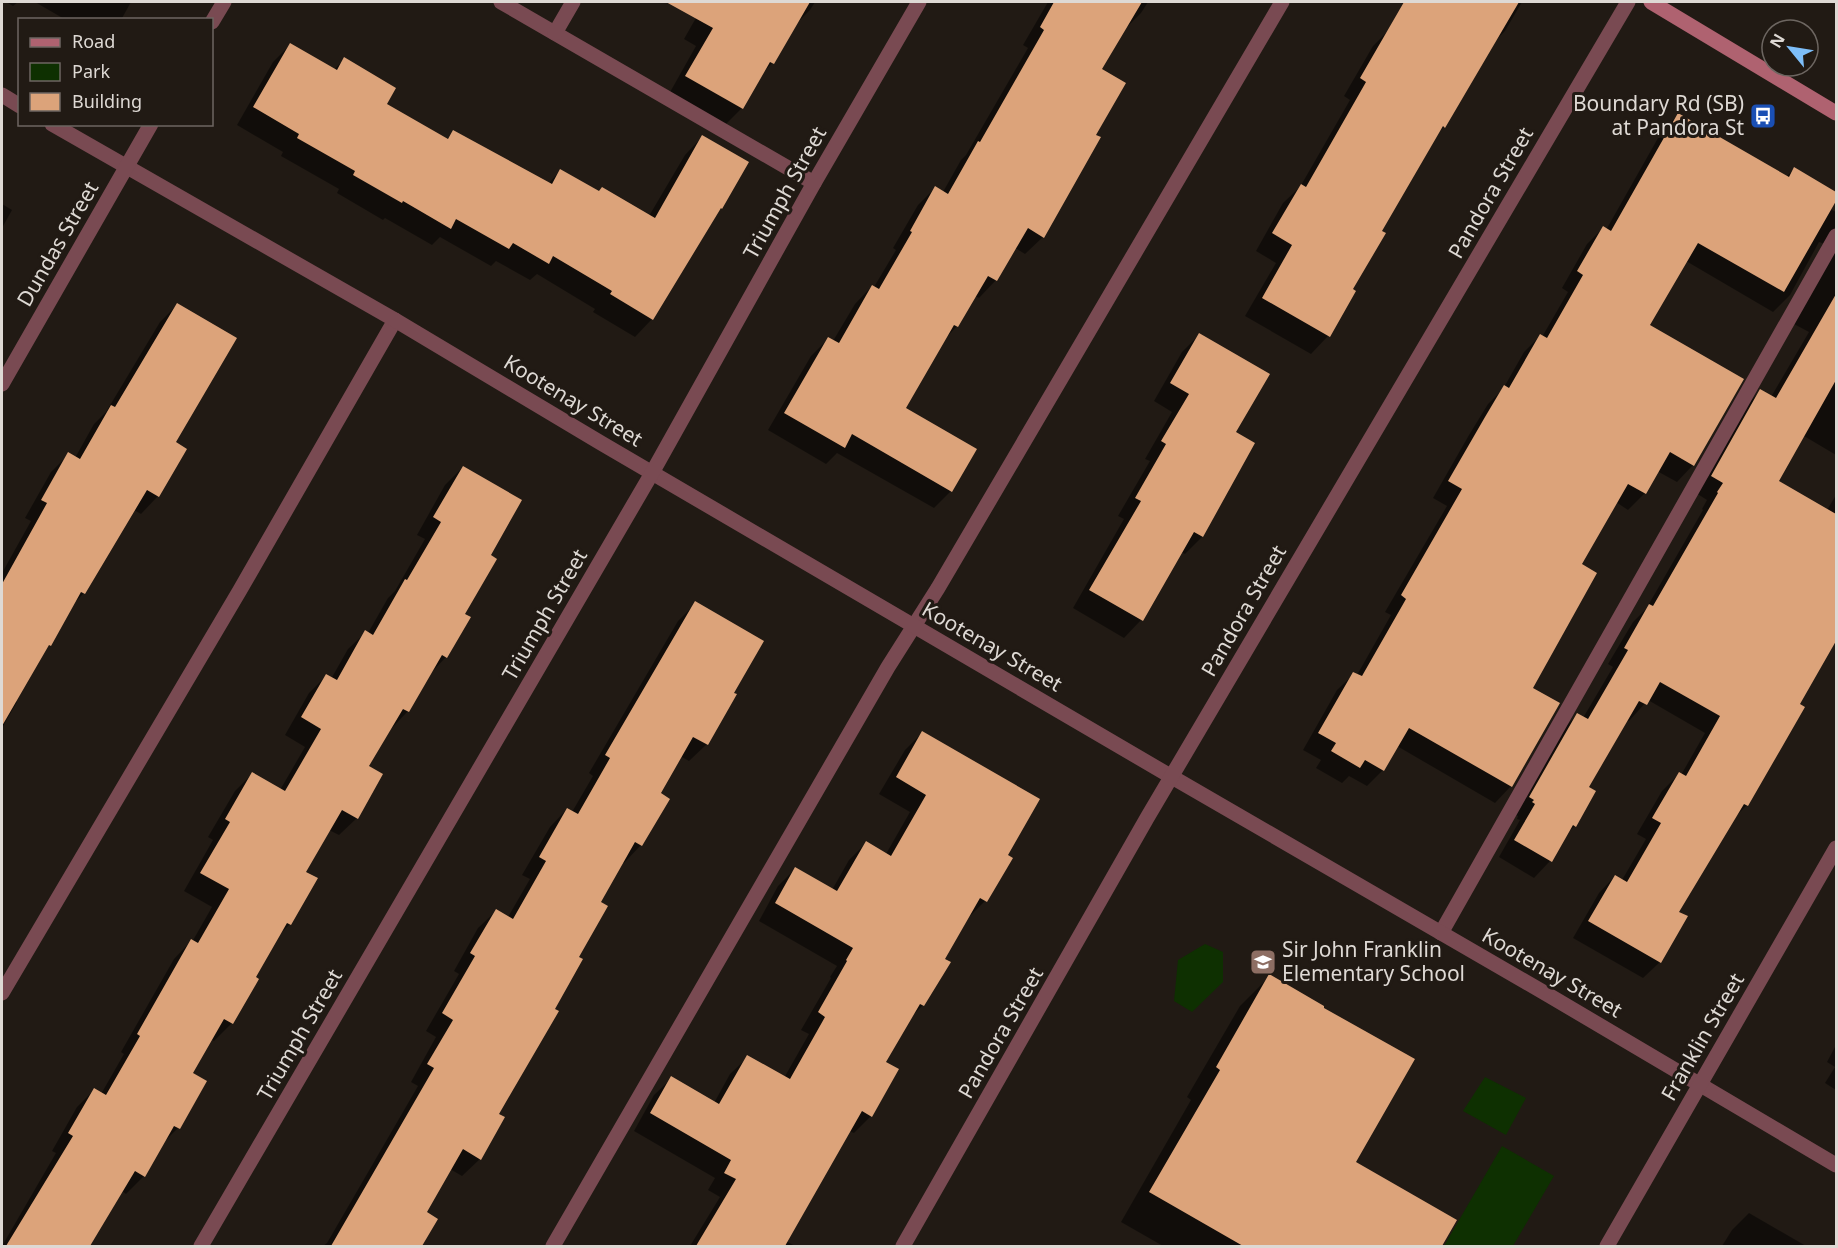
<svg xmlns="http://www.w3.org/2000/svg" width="1838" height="1248" viewBox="0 0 1838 1248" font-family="'Noto Sans',sans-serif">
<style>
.green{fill:#0e3001}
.shadow{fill:#0007}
.building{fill:#dca37a}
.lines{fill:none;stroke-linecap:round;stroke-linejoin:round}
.lane{stroke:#794a52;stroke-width:15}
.street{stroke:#794a52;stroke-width:15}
.secondary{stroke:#af6270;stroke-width:15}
.labels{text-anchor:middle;stroke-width:6;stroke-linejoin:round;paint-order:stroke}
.poi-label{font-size:21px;fill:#ded9d4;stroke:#211a14;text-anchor:end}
.street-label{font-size:21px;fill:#ded9d4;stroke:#211a14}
</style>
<rect width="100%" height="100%" fill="#211a14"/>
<g class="green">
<path d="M1205,944L1223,952V982L1192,1012L1174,1001L1178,960Z"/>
<path d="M1485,1077L1526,1098L1506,1135L1463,1111Z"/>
<path d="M1502,1146L1554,1176L1513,1246H1444Z"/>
</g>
<g class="shadow">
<path d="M6,2H18L13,6Z"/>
<path d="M35,2H131L121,20H66Z"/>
<path d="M705,2H815L810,10L793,27L772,63L762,74L741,109L724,126L669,94L696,46L684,39Z"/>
<path d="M1048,2H1148L1141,13L1123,31L1100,70L1094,135L1043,237L1025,254L1015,248L996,280L979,298L975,296L957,326L943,341L904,408L951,491L934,508L837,453L826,464L768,430L811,356L828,339L833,341L855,304L872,286L874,287L896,250L893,248L918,205L935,188L943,192L961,160L966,155L1028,48L1023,45Z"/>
<path d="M1418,2H1522L1505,31L1494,42L1444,127L1437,134L1380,232L1351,290L1354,292L1328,336L1311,354L1245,316L1276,263L1256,251L1283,203L1300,187L1350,100L1344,96L1373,46L1390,29L1399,34Z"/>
<path d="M290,45L334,70L344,59L385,104L446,140L454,132L548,184L560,171L598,192L649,216L685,155L702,137L721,208L716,213L652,319L635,337L593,312L595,309L537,274L530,280L496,261L491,266L440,237L432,245L385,218L383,220L337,193L339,189L281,156L283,152L237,125L273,62Z"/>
<path d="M1678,115L1786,177L1794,169L1836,194V198L1830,209L1836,212V455L1804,436L1777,482L1827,510L1836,495V640L1798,704L1747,805L1734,818L1677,912L1660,962L1643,978L1573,938L1599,893L1615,876L1622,880L1646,839L1637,834L1662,791L1679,774L1681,775L1705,733L1648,700L1629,721L1627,720L1587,788L1594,792L1575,826L1565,835L1550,861L1534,878L1499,857L1520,820L1517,819L1518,816L1514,814L1561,731L1577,715L1583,718L1613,667L1608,664L1633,622L1646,609L1703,510L1702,509L1707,500L1696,493L1744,407L1761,391L1771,397L1809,332L1792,323L1825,244L1819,242L1790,295L1773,312L1686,261L1648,326L1742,380L1693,465L1677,482L1657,471L1645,493L1628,510L1616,502L1580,564L1531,688L1511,786L1495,803L1397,746L1383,770L1367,786L1349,776L1342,783L1316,768L1321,760L1303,750L1337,690L1354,674L1357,675L1391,615L1385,612L1447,506L1433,498L1469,435L1488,404L1503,389L1524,352L1540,336L1542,337L1568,292L1562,288L1587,244L1603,228L1606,230L1662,131Z"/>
<path d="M2,204L12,210L2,228Z"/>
<path d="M177,305L174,443L158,496L141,514L134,510L84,593L73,604L44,650L15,701L17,702L2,728V573L31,521L25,518L51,472L69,454L75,458L94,424L106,412L160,322Z"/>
<path d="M1199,335L1234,433L1228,492L1202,537L1185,554L1181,552L1141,620L1124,638L1073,608L1124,519L1118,516L1150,461L1145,459L1172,412L1154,401L1182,352Z"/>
<path d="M463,467L489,556L446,657L430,674L408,711L391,729L367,767L357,818L339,835L329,830L304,872L290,924L279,935L254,978L232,1023L214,1041L211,1039L191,1074L178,1128L162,1144L144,1176L126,1194L122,1191L88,1246H2L56,1153L52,1151L77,1107L94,1090L101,1094L124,1054L121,1052L174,959L191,941L192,942L212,907L184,891L213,840L208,837L235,791L252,774L280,790L305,747L285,735L309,693L326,676L331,679L348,649L366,632L368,633L388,598L395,591L425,539L417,535L445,485Z"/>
<path d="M696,603L732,693L707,744L689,761L680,756L659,794L641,845L624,863L622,862L599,903L577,957L497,1115L480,1159L462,1176L450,1169L425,1212L436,1219L420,1246H323L327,1243L418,1086L411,1082L436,1037L426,1031L459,974L454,971L478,928L496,911L508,917L530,879L522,875L550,827L567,809L572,812L593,776L589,773L678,621Z"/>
<path d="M922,733L1005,856L985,901L968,918L943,959L923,1005L910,1018L884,1063L871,1116L854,1133L849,1131L786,1241L795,1246H690L720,1197L708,1190L715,1178L634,1131L654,1095L672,1078L714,1103L730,1074L748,1057L784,1078L809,1034L801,1030L831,978L830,977L837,966L759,921L778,886L795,869L832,890L849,860L866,843L886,854L910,812L879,794L905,750Z"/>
<path d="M1270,976L1354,1162L1455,1221L1440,1246H1163L1121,1222L1191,1100L1187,1097L1240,1006Z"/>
<path d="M1836,1045V1090L1825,1083L1835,1067L1827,1062Z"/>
<path d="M1749,1213L1806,1246H1722L1732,1230Z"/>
</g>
<g class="building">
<path d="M666,2H810L774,64L770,62L743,109L685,76L713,28Z"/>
<path d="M1054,2H1142L1102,69L1126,83L1096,135L1101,137L1044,238L1028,228L997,281L988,276L958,327L954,325L906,408L977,449L952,492L852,434L845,448L784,413L828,337L839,343L872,285L879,289L912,232L910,231L935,186L948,194L978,141L980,142L1044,30L1040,27Z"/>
<path d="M1404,2H1519L1445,128L1443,126L1382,231L1386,233L1353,289L1356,291L1330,337L1262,298L1292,245L1272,233L1301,184L1306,187L1366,82L1360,78Z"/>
<path d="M290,43L337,70L344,57L396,88L387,104L448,139L453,130L552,184L560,169L599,191L602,187L655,218L702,135L749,162L722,209L721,208L653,320L610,294L612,291L553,256L549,264L513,243L509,249L456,219L451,229L403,201L402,203L353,175L355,171L297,138L299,134L253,107Z"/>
<path d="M1678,113L1789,177L1794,167L1836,192V201L1784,292L1698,243L1650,325L1744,379L1694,466L1670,452L1646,494L1628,484L1582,564L1597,573L1533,688L1560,703L1512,787L1409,728L1384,771L1365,760L1360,768L1331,751L1336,743L1318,733L1353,672L1362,676L1406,599L1401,595L1462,489L1448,481L1485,417L1504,385L1509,388L1540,334L1547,338L1583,275L1577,271L1603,226L1611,231Z"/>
<path d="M1836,294V380L1779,481L1836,514V641L1800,704L1805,707L1748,806L1744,804L1679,912L1688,916L1661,963L1588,921L1615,875L1627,882L1661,823L1652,818L1679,772L1686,776L1720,716L1660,682L1647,705L1639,701L1589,787L1596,791L1576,827L1573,825L1552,862L1514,840L1535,804L1532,802L1534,800L1529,797L1577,713L1588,719L1628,650L1624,648L1649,604L1653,606L1718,493L1717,492L1723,483L1711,476L1760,389L1776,398Z"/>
<path d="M177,303L237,338L176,442L187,449L159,497L147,490L85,594L81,592L51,646L49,645L2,726V584L47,503L41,500L68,452L80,459L111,405L115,407Z"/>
<path d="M1199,333L1270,374L1236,432L1255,443L1203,537L1194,532L1143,621L1089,590L1141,501L1135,498L1166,444L1161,441L1189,394L1170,383Z"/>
<path d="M463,466L522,500L491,555L497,559L465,614L471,617L447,658L442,655L409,712L403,709L369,766L383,774L358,819L342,810L306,872L318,878L291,925L287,923L256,977L259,979L233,1024L224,1019L193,1073L207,1081L180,1129L174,1126L145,1177L135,1171L90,1246H6L73,1136L68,1133L94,1088L106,1095L140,1036L137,1034L191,939L198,943L229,889L200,873L230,822L225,819L252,772L285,791L321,729L301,717L326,674L337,680L365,630L373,635L405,579L407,580L441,522L433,517Z"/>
<path d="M695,601L764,641L734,693L737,694L708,745L693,737L661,793L670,799L642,846L635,842L601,902L608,906L579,957L583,959L555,1009L559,1011L499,1114L505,1117L481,1160L463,1149L427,1212L438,1219L422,1246H331L434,1068L427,1064L453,1020L442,1013L475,956L470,953L496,909L513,919L546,861L539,857L567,808L578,814L610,758L605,755Z"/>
<path d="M922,731L1040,799L1008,855L1013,858L987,902L980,898L945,959L951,962L924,1006L920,1004L886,1062L899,1069L872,1117L862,1111L785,1246H696L736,1179L724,1173L731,1160L650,1113L671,1076L719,1104L747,1055L790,1079L825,1017L818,1012L847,961L846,960L853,948L775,903L795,867L837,891L866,841L891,856L926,795L896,777Z"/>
<path d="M1269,974L1324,1006V1008L1415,1059L1356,1162L1457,1220L1442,1246H1243L1149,1192L1220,1070L1216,1067Z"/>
</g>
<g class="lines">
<g class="lane">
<path d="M501,2L814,183"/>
<path d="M555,33L573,2"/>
<path d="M1441,933L1836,236"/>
<path d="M2,993L240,590L395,320"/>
<path d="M553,1246L888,667L938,588L1282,2"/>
</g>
<g class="street">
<path d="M212,22L224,2"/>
<path d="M2,95L20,106"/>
<path d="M52,124L395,320L601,443L1172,777L1550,996L1836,1165"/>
<path d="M2,384L151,124"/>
<path d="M201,1246L652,473L814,183L919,2"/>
<path d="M903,1246L1147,818L1628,2"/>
<path d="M1607,1246L1836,848"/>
</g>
<path class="secondary" d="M1651,2L1836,113"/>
</g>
<defs>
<symbol id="bus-square" viewBox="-11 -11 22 22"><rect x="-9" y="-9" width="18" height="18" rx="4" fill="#1a4fb4" stroke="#211a14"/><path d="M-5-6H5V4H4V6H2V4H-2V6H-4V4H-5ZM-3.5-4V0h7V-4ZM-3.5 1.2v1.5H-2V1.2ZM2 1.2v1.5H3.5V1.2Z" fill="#fff"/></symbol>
<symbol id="school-square" viewBox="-11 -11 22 22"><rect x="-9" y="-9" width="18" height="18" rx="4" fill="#8d6e63" stroke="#211a14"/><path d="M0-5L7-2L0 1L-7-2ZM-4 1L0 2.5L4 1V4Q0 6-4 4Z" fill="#fff"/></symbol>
</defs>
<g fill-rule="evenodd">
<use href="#bus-square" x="1748" y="101" width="30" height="30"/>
<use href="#school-square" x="1248" y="947" width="30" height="30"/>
</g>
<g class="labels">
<g class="poi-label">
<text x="1744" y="111">Boundary Rd (SB)<tspan x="1744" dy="24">at Pandora St</tspan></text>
<text x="1282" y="957" text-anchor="start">Sir John Franklin<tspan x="1282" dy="24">Elementary School</tspan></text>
</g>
<g class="street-label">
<text transform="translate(785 193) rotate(-61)" y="7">Triumph Street</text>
<text transform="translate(1491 193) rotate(-60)" y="7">Pandora Street</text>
<text transform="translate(58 244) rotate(-60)" y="7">Dundas Street</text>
<text transform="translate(573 401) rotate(31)" y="7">Kootenay Street</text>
<text transform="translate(1244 611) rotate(-60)" y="7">Pandora Street</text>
<text transform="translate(545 615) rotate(-60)" y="7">Triumph Street</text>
<text transform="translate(992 647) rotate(30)" y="7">Kootenay Street</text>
<text transform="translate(1552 973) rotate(30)" y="7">Kootenay Street</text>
<text transform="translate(1001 1033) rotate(-60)" y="7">Pandora Street</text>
<text transform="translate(300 1035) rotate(-60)" y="7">Triumph Street</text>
<text transform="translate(1703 1037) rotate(-60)" y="7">Franklin Street</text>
</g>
</g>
<rect width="1838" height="1248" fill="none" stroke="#ded9d4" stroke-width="6"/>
<rect x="18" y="18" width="195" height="108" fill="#211a14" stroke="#6d6661" stroke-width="1.5"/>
<rect x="30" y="38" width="30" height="9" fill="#af6270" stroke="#6d6661" stroke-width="1.5"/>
<text x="72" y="48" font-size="18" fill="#ded9d4">Road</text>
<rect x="30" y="63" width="30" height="18" fill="#0e3001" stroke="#6d6661" stroke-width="1.5"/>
<text x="72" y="78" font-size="18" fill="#ded9d4">Park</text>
<rect x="30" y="93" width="30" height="18" fill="#dca37a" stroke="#6d6661" stroke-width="1.5"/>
<text x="72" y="108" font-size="18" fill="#ded9d4">Building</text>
<g transform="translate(1790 48) rotate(300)"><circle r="28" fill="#211a14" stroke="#6d6661" stroke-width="1.5"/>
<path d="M0-4.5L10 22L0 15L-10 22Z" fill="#7dbef9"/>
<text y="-9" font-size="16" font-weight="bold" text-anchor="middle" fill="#ded9d4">N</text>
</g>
</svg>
